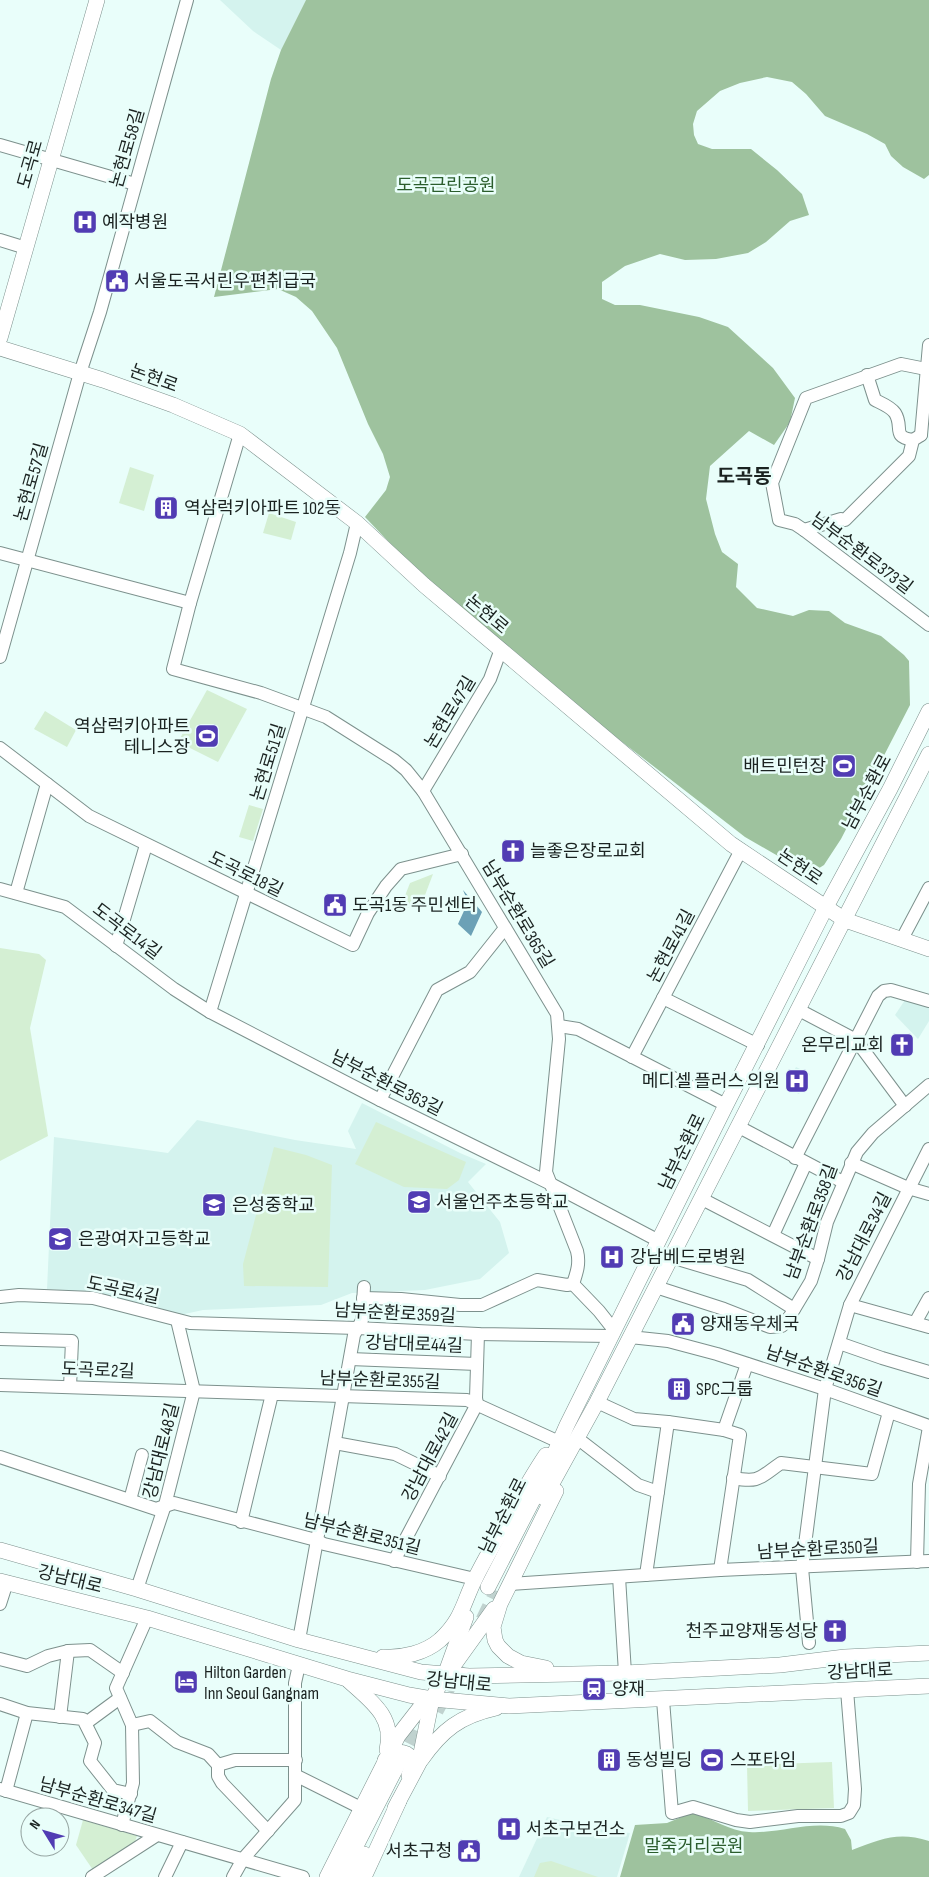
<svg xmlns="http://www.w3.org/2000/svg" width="929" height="1877" viewBox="0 0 929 1877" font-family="'Sofia Sans Condensed','Noto Sans KR',sans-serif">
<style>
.built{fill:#d4f3ee}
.green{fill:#d4efd3}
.forest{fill:#9ec29e}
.water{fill:#6ca1b6}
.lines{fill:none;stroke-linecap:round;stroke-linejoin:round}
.major-tunnel{stroke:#c0d2cf;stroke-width:15;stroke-dasharray:15 8;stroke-linecap:butt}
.minor-casing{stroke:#7d918d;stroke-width:14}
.major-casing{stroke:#7d918d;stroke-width:16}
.minor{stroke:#fff;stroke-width:12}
.major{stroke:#fff;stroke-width:15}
.labels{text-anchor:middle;stroke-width:5;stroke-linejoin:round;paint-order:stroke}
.street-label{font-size:18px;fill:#1b2321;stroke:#e9fefa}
.park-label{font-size:18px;fill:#2b5d2d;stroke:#e9fefa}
.poi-label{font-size:18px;fill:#1b2321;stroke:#e9fefa;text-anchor:start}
.quarter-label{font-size:20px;font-weight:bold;fill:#1b2321;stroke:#e9fefa}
</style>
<rect width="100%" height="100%" fill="#e9fefa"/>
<g class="built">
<path d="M220,0H306L281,50L253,31Z"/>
<path d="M905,1000L929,1007V1021L918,1039L895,1015Z"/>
<path d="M796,1067L810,1074L799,1094L785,1088Z"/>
<path d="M362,1103L460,1153L486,1164L468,1182L500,1222L509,1253L480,1279L425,1290L352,1293L321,1305L203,1310L180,1315L98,1293L47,1289L54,1137L168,1153L197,1120L295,1140L356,1149L348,1131Z"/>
<path d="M547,1817L604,1830L630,1833L617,1877H519Z"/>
</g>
<g class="green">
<path d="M130,467L154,475L144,511L119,503Z"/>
<path d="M269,513L296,522L291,540L263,533Z"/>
<path d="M207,690L247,709L218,762L178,742Z"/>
<path d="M45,711L76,730L67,747L34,729Z"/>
<path d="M249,805L263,809L253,841L239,837Z"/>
<path d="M433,874L422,903L399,911L410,883Z"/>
<path d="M0,948L39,954L46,960L30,1028L48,1136L0,1161Z"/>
<path d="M376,1122L466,1162L459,1180L447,1189L404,1187L355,1164Z"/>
<path d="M274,1147L306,1155L332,1165L328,1287L244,1286L243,1264Z"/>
<path d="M832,1762L834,1808L748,1811L747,1765Z"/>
<path d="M83,1820L137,1836L134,1844L93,1870L76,1845Z"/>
<path d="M551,1861L598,1877H534L540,1863Z"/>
</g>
<g class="forest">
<path d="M306,0H929V175L924,179L903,167L891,156L885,144L867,134L825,116L806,94L792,82L767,77L740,83L720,91L697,111L693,124L694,135L698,144L712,149H751L777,170L802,194L809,215L790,221L766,242L748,253L716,259L685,260L660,254L625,266L602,282V299L615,305H640L699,317L728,327L773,368L795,398L790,422L774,445L749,431L710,466L706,499L715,534L722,552L738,564L736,587L757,608L793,616L809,610L829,611L845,623L881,636L904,655L909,661L910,705L841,839L824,865L813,872L804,871L745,837L524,666L405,559L365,517L386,490L390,477L383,454L368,424L337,348L312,311L296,297L278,289L214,297L271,79L281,50Z"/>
<path d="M694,1812C712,1819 730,1831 749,1832C781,1834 813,1819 845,1829L851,1840L852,1850C881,1839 898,1831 929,1841V1877H620L635,1825L667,1823Z"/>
</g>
<path class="water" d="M463,890L482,912L471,936L458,924L468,902Z"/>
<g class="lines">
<g class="major-tunnel">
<path d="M483,1620L497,1591"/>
<path d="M436,1711L460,1665"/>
<path d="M398,1764L429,1702"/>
</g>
<defs>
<g id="minor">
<path d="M0,145L135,184"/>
<path d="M0,240L26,248"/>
<path d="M926,369L901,364L806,398L772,483L779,520L795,524L804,530L929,625"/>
<path d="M867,375L875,400C881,403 891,407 895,413C904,427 891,437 913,440"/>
<path d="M921,435L929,345"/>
<path d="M804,530L841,519L845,520L909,456L913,440L921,435"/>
<path d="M0,553L190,603L173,669L261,693L326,717L394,760L406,770L423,791L557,1014L559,1039L546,1172L577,1251C580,1263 577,1272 573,1284"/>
<path d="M190,603L240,434"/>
<path d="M0,657L80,373L100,312L187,0"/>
<path d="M0,748L89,816L353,945L368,913L386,886L401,869L462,854"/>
<path d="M423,791L490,679L501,649"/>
<path d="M0,889L65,907L174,989L210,1012L380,1100L549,1183L659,1241"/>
<path d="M16,893L47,784"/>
<path d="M902,939L929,888"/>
<path d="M116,946L146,845"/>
<path d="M663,998L758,1045"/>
<path d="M799,1010L856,1040L905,1106"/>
<path d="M210,1012L350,553L357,523"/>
<path d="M559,1026L578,1029L726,1105"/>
<path d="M632,1057L741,850"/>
<path d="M380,1100L437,990L470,972L505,928"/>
<path d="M739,1127L843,1182"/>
<path d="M795,1158L878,996L884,991L891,990L929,1001"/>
<path d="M851,1163L908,1188L929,1194"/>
<path d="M702,1199L818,1259"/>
<path d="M773,1235L806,1163"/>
<path d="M671,1257L748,1280L794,1309"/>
<path d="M573,1284L599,1311L614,1330"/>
<path d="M656,1287L724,1309L770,1327L782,1326L790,1316L811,1281L818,1259L827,1222L857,1152L873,1133L929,1085"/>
<path d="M0,1297L19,1295L93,1298L190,1323L357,1328L478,1334L610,1336"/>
<path d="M363,1298L401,1299L460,1305H482L537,1280L567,1285L573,1284"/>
<path d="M850,1305L929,1327"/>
<path d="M915,1323L929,1298"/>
<path d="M630,1337L668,1341L717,1354L825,1389L929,1426"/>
<path d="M0,1339L72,1341L70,1387"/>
<path d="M839,1343L882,1358L929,1372"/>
<path d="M350,1359L477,1364"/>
<path d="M0,1385L467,1400L557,1441"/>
<path d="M597,1402L634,1419L668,1422L724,1430L740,1435L720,1570"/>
<path d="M724,1430L747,1364"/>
<path d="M577,1438L638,1485L658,1492"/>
<path d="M335,1443L395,1454L440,1476"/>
<path d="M0,1457L156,1509L174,1503L316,1540L324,1544L475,1579"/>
<path d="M733,1478C760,1483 759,1478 781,1463L872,1474L889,1412"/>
<path d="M130,1500L142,1455"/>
<path d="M241,1522L272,1394"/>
<path d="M394,1561L477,1404L476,1398L478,1334"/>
<path d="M917,1562L919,1484L929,1427"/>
<path d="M646,1575L668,1422"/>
<path d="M619,1577L625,1673"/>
<path d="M510,1584L720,1570L929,1561"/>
<path d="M137,1589L165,1505L194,1391L177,1320"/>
<path d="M0,1604L7,1582"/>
<path d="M299,1640L354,1335L362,1320L364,1287"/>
<path d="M809,1643L802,1568L825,1389L850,1305L929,1149"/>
<path d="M0,1659L27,1666L48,1656L68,1651L90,1650L123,1673"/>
<path d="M663,1700L672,1813L693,1807L736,1820L750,1822L798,1816H841L849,1813L854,1805L855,1789L847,1690"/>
<path d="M0,1704L27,1713L83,1719L95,1743L90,1761L113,1790L131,1794"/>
<path d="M60,1717L68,1651"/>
<path d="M86,1723L120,1698"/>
<path d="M132,1725L150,1721L177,1742L208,1754L218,1765"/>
<path d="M295,1775L361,1808"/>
<path d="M0,1789L303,1877"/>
<path d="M6,1791L27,1713"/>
<path d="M122,1825L133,1783L132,1725L116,1688L147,1618"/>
<path d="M268,1831L222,1783L218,1776V1765L235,1760H296"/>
<path d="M92,1877L157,1835"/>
<path d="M165,1877L182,1842"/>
<path d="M233,1877L243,1859L295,1800V1683L299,1665"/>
</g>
<g id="major">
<path d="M0,338L97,0"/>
<path d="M0,348L103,380L173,405L240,434L357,523L424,585L731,844L845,920L929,949"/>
<path d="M544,1498L597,1402L929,754"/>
<path d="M0,1550L137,1589L299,1640L421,1672L469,1676L625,1673L780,1665L845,1657L929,1653"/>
<path d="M0,1581L147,1618L347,1679L409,1695L432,1699L509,1706L929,1686"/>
<path d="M488,1587L540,1486L567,1425L726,1105L826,907L890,789L929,711"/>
<path d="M383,1657C403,1658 425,1653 440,1640C463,1619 463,1602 476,1577C485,1559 495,1542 505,1524C518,1501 531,1477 546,1455"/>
<path d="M453,1666L494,1609"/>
<path d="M546,1668L521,1663L508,1656L498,1646L495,1640L493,1627L500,1604L556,1491"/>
<path d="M349,1681C371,1701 395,1717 387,1750"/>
<path d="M385,1760L395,1752C412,1751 415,1761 409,1775"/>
<path d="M421,1760C442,1730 460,1716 496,1708"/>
<path d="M395,1808L419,1763L432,1699L445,1675L466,1617"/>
<path d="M327,1877L398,1736L419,1709L432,1699"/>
<path d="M340,1877L398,1764"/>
<path d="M352,1877L364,1854"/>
<path d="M364,1877L399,1801"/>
</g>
</defs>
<use href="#minor" class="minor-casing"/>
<use href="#major" class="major-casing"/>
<use href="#minor" class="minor"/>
<use href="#major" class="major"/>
</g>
<defs>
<symbol id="hospital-square" viewBox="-11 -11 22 22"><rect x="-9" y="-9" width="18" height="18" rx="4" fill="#513cb3" stroke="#e9fefa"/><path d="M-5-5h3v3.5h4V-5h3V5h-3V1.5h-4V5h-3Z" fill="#fff"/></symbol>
<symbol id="civic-square" viewBox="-11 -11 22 22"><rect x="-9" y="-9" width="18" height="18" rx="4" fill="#513cb3" stroke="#e9fefa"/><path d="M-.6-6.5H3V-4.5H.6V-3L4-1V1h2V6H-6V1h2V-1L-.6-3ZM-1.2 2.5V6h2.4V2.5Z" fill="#fff"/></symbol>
<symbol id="building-square" viewBox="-11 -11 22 22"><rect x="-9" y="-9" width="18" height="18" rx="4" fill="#513cb3" stroke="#e9fefa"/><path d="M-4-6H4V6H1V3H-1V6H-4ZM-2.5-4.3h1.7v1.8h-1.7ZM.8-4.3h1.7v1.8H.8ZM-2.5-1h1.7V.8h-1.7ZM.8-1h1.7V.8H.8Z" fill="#fff"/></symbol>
<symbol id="stadium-square" viewBox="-11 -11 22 22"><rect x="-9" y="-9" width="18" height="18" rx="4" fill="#513cb3" stroke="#e9fefa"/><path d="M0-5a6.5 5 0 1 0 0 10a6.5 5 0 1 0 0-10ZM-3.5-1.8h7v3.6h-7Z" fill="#fff"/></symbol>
<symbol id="church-square" viewBox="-11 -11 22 22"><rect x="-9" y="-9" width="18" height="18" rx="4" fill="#513cb3" stroke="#e9fefa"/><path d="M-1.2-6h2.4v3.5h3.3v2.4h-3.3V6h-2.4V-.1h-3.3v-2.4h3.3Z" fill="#fff"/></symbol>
<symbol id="school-square" viewBox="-11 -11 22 22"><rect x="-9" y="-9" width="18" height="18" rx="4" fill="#513cb3" stroke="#e9fefa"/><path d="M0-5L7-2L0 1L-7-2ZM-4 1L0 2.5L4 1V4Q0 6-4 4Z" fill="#fff"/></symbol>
<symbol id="hotel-square" viewBox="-11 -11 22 22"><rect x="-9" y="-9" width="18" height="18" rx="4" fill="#513cb3" stroke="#e9fefa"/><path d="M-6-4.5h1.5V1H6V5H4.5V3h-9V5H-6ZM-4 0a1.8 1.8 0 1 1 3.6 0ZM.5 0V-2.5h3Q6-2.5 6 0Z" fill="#fff"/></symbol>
<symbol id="station-square" viewBox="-11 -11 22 22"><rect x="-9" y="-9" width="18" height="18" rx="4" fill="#513cb3" stroke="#e9fefa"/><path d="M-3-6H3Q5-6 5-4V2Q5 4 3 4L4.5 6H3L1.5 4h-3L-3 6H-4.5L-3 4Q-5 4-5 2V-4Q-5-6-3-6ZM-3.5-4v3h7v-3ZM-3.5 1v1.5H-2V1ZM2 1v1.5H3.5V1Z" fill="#fff"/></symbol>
</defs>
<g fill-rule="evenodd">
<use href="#hospital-square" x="71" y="208" width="28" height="28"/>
<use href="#civic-square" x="103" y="267" width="28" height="28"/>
<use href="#building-square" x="152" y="494" width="28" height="28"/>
<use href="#stadium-square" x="193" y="722" width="28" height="28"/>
<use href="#stadium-square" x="830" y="752" width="28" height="28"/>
<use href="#church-square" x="499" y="837" width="28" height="28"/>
<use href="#civic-square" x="321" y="891" width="28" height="28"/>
<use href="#church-square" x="888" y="1031" width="28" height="28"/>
<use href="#hospital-square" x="783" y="1067" width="28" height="28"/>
<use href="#school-square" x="405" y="1188" width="28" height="28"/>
<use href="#school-square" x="200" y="1191" width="28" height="28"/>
<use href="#school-square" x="46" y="1225" width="28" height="28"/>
<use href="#hospital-square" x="598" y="1243" width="28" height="28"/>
<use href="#civic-square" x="669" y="1310" width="28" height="28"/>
<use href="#building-square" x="665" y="1375" width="28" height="28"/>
<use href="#church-square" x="821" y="1617" width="28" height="28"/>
<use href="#hotel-square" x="172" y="1668" width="28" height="28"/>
<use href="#station-square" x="580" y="1675" width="28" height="28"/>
<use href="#building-square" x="595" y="1746" width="28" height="28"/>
<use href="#stadium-square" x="698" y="1746" width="28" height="28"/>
<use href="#hospital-square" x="495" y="1815" width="28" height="28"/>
<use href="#civic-square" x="455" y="1837" width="28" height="28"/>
</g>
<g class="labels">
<g class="street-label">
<text transform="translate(127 148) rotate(-74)" y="6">논현로58길</text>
<text transform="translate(30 164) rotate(-74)" y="6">도곡로</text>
<text transform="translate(154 378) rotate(20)" y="6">논현로</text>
<text transform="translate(31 482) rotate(-74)" y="6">논현로57길</text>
<text transform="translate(862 553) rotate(37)" y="6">남부순환로373길</text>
<text transform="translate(487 614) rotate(40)" y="6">논현로</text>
<text transform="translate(450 712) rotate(-59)" y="6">논현로47길</text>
<text transform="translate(268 762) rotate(-73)" y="6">논현로51길</text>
<text transform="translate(867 792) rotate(-62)" y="6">남부순환로</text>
<text transform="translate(800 867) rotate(34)" y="6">논현로</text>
<text transform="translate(246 874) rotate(26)" y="6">도곡로18길</text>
<text transform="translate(518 914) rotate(59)" y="6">남부순환로365길</text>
<text transform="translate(127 931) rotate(37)" y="6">도곡로14길</text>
<text transform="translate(671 946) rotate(-62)" y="6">논현로41길</text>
<text transform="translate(387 1083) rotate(27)" y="6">남부순환로363길</text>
<text transform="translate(682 1152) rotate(-64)" y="6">남부순환로</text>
<text transform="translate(811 1222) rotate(-70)" y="6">남부순환로358길</text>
<text transform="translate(864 1237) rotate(-63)" y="6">강남대로34길</text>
<text transform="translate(123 1290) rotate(12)" y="6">도곡로4길</text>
<text transform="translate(395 1313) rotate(3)" y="6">남부순환로359길</text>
<text transform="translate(414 1344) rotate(2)" y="6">강남대로44길</text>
<text transform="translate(98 1370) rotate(2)" y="6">도곡로2길</text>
<text transform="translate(824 1371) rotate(19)" y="6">남부순환로356길</text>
<text transform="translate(380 1380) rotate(2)" y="6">남부순환로355길</text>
<text transform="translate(161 1451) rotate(-76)" y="6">강남대로48길</text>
<text transform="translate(430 1457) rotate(-62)" y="6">강남대로42길</text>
<text transform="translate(503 1516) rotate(-63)" y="6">남부순환로</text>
<text transform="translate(362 1534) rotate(14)" y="6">남부순환로351길</text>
<text transform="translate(818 1549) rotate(-3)" y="6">남부순환로350길</text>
<text transform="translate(70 1579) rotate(14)" y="6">강남대로</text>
<text transform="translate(860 1671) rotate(-3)" y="6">강남대로</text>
<text transform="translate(459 1682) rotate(6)" y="6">강남대로</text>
<text transform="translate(98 1800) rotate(16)" y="6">남부순환로347길</text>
</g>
<g class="park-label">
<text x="446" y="191">도곡근린공원</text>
<text x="694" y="1852">말죽거리공원</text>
</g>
<g class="poi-label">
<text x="102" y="228">예작병원</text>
<text x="134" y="287">서울도곡서린우편취급국</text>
<text x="184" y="514">역삼럭키아파트 102동</text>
<text x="190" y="732" text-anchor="end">역삼럭키아파트<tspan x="190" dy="21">테니스장</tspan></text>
<text x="826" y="772" text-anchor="end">배트민턴장</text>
<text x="530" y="857">늘좋은장로교회</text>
<text x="352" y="911">도곡1동 주민센터</text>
<text x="884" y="1051" text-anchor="end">온무리교회</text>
<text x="780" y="1087" text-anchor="end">메디셀 플러스 의원</text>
<text x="436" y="1208">서울언주초등학교</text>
<text x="232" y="1211">은성중학교</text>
<text x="78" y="1245">은광여자고등학교</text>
<text x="630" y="1263">강남베드로병원</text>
<text x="700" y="1330">양재동우체국</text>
<text x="696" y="1395">SPC그룹</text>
<text x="818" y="1637" text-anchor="end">천주교양재동성당</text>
<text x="204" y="1678">Hilton Garden<tspan x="204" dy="21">Inn Seoul Gangnam</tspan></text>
<text x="612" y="1695">양재</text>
<text x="626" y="1766">동성빌딩</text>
<text x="730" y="1766">스포타임</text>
<text x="526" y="1835">서초구보건소</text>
<text x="452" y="1857" text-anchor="end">서초구청</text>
</g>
<g class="quarter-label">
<text x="744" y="483">도곡동</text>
</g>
</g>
<g transform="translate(45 1832) rotate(307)"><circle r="24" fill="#e9fefa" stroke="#97a6a3"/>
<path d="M0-4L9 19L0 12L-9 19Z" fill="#513cb3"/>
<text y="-8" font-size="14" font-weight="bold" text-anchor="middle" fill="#1b2321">N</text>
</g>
</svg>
